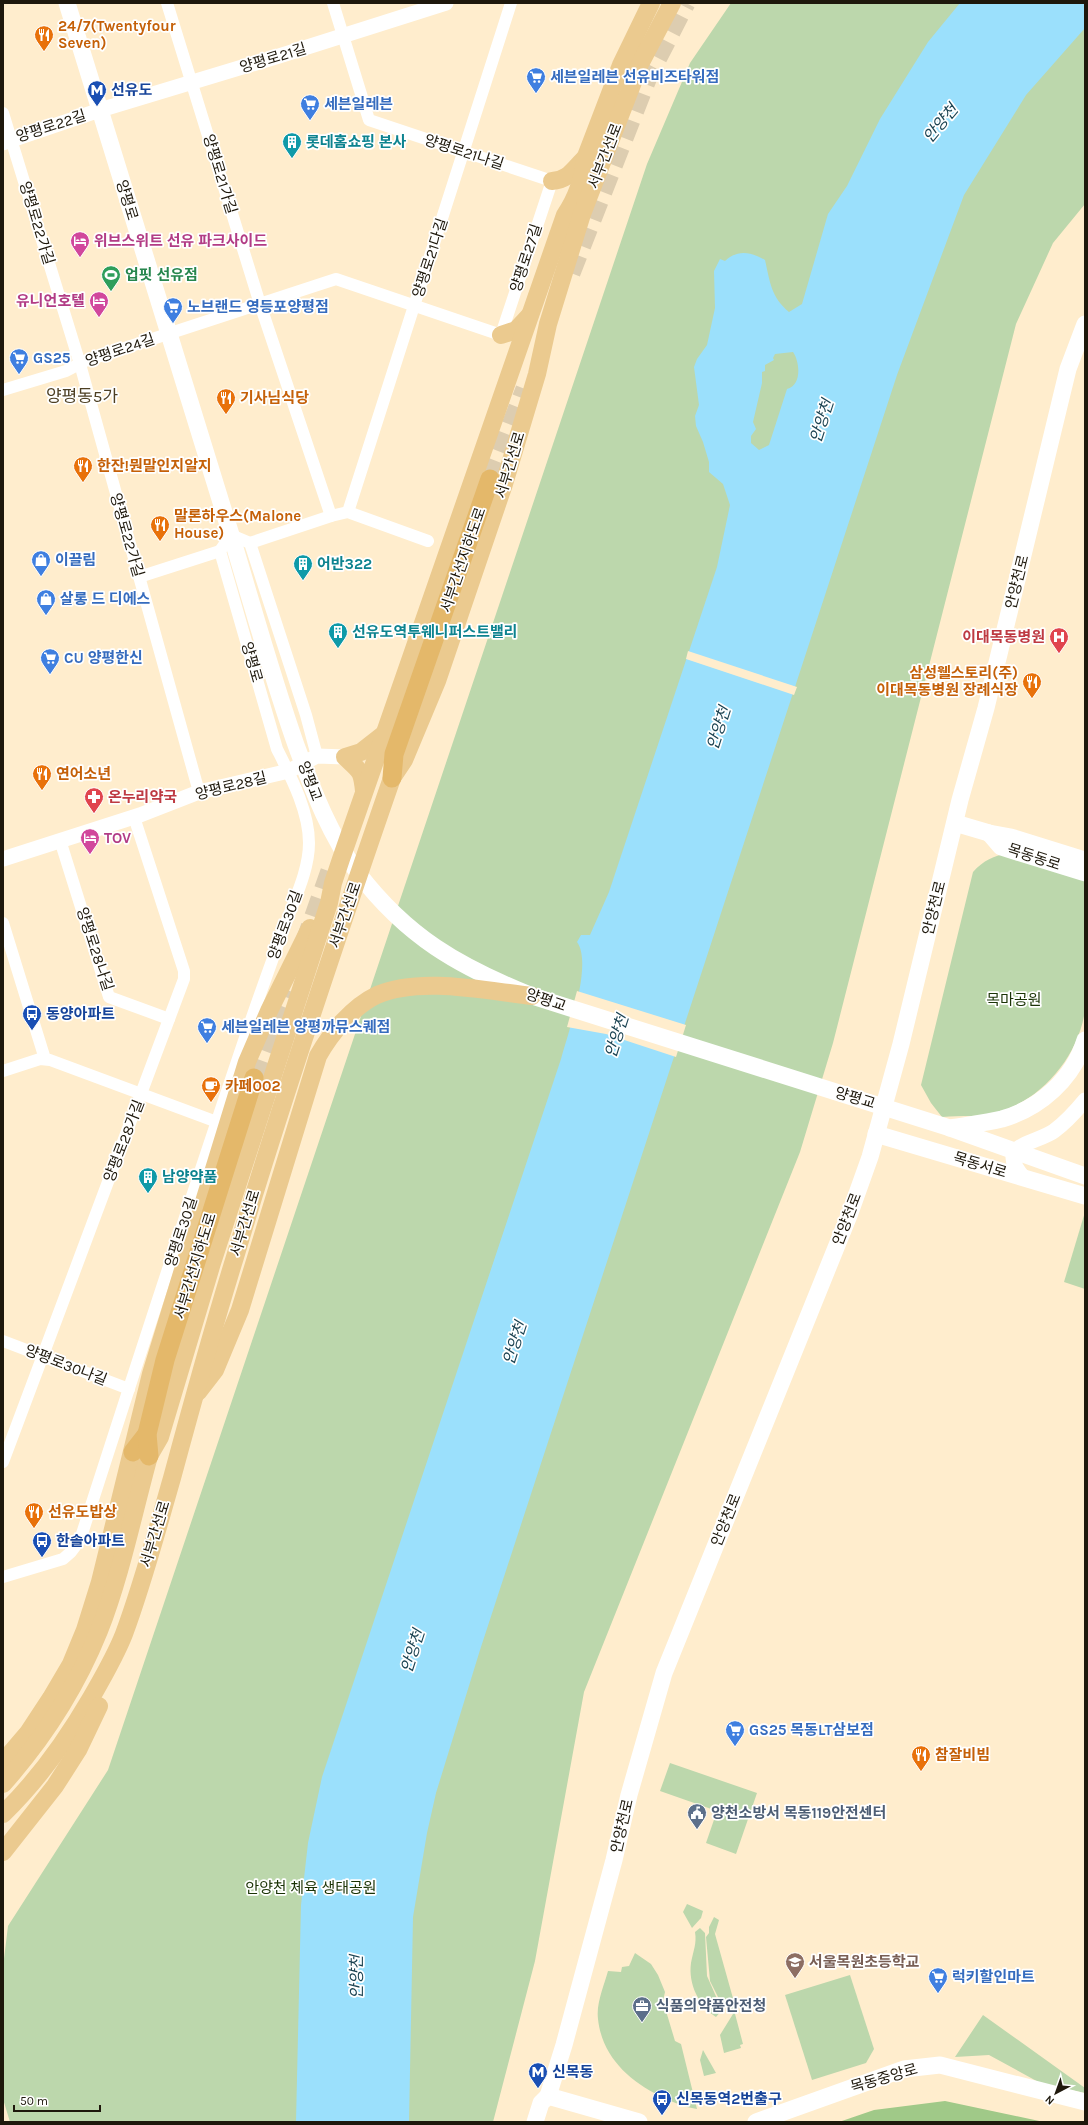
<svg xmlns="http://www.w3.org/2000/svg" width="1088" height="2125" viewBox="0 0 1088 2125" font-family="Karla,'Noto Sans KR',sans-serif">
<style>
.green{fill:#bcd7ac}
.forest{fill:#a0c988}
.water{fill:#9be0fc;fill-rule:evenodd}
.pier{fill:#ffedcd}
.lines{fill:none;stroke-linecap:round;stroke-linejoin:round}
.trunk-tunnel{stroke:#ddcdb0;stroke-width:19;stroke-dasharray:19 10;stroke-linecap:butt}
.minor{stroke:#fff;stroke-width:12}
.tertiary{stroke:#fff;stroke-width:15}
.secondary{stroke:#fff;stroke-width:17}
.primary{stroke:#ebca8f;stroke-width:18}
.trunk{stroke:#e4b86a;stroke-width:19}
.labels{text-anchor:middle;stroke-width:3.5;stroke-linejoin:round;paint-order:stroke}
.food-label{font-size:15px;font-weight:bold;fill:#c56008;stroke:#fff;text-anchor:start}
.street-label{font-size:15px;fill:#1e180c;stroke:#fff}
.shop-label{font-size:15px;font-weight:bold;fill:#366cbe;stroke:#fff;text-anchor:start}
.transit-label{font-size:15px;font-weight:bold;fill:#164399;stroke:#fff;text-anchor:start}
.culture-label{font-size:15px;font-weight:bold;fill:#0d838f;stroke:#fff;text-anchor:start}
.hotel-label{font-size:15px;font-weight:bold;fill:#b23c85;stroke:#fff;text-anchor:start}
.leisure-label{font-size:15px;font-weight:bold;fill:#27864d;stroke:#fff;text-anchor:start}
.health-label{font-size:15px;font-weight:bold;fill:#be3a42;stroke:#fff;text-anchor:end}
.park-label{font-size:15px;fill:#1a3305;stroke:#fff}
.service-label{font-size:15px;font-weight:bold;fill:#4e5e75;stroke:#fff;text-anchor:start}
.education-label{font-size:15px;font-weight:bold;fill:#785e54;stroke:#fff;text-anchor:start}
.water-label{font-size:16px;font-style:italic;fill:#1b4352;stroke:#fff}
.quarter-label{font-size:17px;fill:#4d3f23;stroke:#fff}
</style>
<rect width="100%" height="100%" fill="#ffedcd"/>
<g class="green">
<path d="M731,3H1085V204L1053,243L1016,324L833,1043L800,1152L584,1692L535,1961L493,2122H10L3,2099V1967L8,1926L108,1770L647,164L690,63Z"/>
<path d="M1009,853L1085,877C1085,907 1085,937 1085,968C1085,982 1087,997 1085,1010C1079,1055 1043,1099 999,1112C981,1118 961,1115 942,1117L931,1103L921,1085L973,872C984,860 993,856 1009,853Z"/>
<path d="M1085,1212V1289L1064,1282Z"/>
<path d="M670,1763L757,1793L736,1854L706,1843L717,1811L660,1791Z"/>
<path d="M687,1904L703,1911L701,1918L692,1928L683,1912Z"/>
<path d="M714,1917L719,1920L715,1934L736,2009L734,2010L743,2044L740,2045L741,2048L724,2053L720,2035L733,2014L725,2006L724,2007L722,2005L710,1981L706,1937L709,1933V1927Z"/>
<path d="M700,1928L705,1933L707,1976L722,2010L716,2017C699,2006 688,1984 691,1963C693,1951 697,1944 695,1932Z"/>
<path d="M635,1953L651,1964L658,1975L665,1992L663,2001L675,2041L681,2044L697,2109C683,2107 673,2102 660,2096C628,2080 602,2056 598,2019C596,2003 604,1986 608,1971L621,1972L622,1967L629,1966Z"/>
<path d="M850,1975L874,2049L866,2063L812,2080L785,1995Z"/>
<path d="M983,2015L1085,2088V2093L1042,2084L989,2055L955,2057Z"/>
<path d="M703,2050L716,2073L704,2076L700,2060Z"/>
</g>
<path class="forest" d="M945,2101L1044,2122H839L874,2110Z"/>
<path class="water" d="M960,3H1085V28L1026,95L964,195L897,375L480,1650L436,1793L427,1833L413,1917L409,2122H296L301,1905L308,1843L322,1777L561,1059C568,1033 593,964 577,942L581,935H590L609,892L717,567L730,505L723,484L709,472V462L703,442L696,426L695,416L699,405L694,367L697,359L707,345L715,308L714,271L720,259L725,261C738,249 751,252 765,260C770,282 771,297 789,312L802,304L828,214L847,186L880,119L928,42ZM793,352C800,362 802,385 787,389L769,445L759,450L751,443V436L756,429L753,422L762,383V372L765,371V365L774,360L773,358L775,354Z"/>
<g class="pier">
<path d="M688,651L797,687L794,695L686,659Z"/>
<path d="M577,991L686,1025L676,1057L606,1034L567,1027Z"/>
</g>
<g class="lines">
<g class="trunk-tunnel">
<path d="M571,273L648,77L686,3"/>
<path d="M490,479L525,389"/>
<path d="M304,944L330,871"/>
<path d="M254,1078L287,990"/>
</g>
<g class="minor">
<path d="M167,3L260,304L331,516"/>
<path d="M3,113L80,364L199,792"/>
<path d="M3,390L66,371L85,361L336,279L501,335L552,181L369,120L333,3"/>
<path d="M348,512L511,3"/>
<path d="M250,543L331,516L348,512L428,541"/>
<path d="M139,577L220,551"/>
<path d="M60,840L109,997L169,1019"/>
<path d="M3,923L45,1059"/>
<path d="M3,1071L40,1059L50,1060L217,1122"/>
<path d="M3,1341L129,1389"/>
<path d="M3,1462L184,979V971L134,817"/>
<path d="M3,1577L63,1559L71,1552L80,1540C135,1369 191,1197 249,1026C261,991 274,955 287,920C296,896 309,869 309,843C309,811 291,777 277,749L220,551L231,535L250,543L306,715L317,756"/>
</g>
<g class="tertiary">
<path d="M3,143L100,110L279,56L446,3"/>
<path d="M3,859L140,815L199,792L289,771L317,756L345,757"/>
<path d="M1024,1178C1018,1171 1009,1160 1015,1151C1021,1143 1045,1138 1054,1131C1066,1122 1076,1111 1085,1100"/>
</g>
<g class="secondary">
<path d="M67,3C121,181 178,359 232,538C253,607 272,677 296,745C313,790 329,834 358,873C407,937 458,966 532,996L950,1128L1085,1176"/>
<path d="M955,823L989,833L1011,837L1085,860"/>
<path d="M989,833L1001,847L1085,873"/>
<path d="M950,1128C967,1125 985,1123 1002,1119C1040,1108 1073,1079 1085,1040"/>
<path d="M876,1134L1085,1196"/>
<path d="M548,2096L639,2122"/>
<path d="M535,2122L541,2103L548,2096L564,2045L614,1860L629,1795L664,1673L850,1213L870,1157L901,1044L960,800L986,708L1068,369L1085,324"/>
<path d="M756,2122L904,2069L940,2065L1085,2102"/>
</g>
<g class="primary">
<path d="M552,181C568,180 573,170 584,159"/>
<path d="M501,335L516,330L529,316"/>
<path d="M364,791C362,770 360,771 345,757L361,752L384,734"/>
<path d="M198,1392L215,1370L240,1310L318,1056C331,1033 352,1007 377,995C421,976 486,991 532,996"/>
<path d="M3,1762L28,1733L51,1698L71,1664L85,1630L100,1582L151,1374L247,1062L269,1011L310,928"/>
<path d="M3,1784C44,1738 76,1688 99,1631C121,1575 133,1514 149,1456L160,1437L212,1263L329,903L333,883L341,859L565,215C576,199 583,178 585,159L621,65L651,3"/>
<path d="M3,1814C38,1780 66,1741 91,1698C103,1677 115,1657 124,1634C143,1583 157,1530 172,1478C192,1404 212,1331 235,1257C283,1096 337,937 392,778L404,760L437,681L504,484L537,374L548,324L582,214L640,64L672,3"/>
<path d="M3,1852L55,1786L78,1750L99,1706"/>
</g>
<g class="trunk">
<path d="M392,778L394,754L490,479"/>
<path d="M133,1452L147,1434"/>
<path d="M149,1456L147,1434L165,1360L254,1078"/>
</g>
</g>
<defs>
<symbol id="restaurant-pin" viewBox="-11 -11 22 30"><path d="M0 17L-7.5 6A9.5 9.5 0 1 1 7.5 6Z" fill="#e8710a" stroke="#fff"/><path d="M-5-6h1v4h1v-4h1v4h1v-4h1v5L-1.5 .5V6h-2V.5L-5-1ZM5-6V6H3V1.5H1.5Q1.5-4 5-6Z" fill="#fff"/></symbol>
<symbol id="supermarket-pin" viewBox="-11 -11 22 30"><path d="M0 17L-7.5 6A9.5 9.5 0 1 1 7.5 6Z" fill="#3f7fe0" stroke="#fff"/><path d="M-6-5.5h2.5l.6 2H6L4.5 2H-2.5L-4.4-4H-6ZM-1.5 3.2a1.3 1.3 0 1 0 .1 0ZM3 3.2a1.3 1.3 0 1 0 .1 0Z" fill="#fff"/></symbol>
<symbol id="metro-pin" viewBox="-11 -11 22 30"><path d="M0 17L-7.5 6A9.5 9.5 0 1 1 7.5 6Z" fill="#1a4fb4" stroke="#fff"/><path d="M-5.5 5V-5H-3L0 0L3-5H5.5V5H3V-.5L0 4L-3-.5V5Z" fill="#fff"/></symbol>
<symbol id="building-pin" viewBox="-11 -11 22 30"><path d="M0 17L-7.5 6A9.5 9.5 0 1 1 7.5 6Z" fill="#0f9aa8" stroke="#fff"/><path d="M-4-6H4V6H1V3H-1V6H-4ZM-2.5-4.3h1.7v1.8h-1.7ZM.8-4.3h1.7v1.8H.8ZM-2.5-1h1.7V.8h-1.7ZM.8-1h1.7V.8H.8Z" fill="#fff"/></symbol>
<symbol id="hotel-pin" viewBox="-11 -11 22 30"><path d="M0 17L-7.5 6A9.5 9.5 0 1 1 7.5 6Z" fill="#d1479c" stroke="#fff"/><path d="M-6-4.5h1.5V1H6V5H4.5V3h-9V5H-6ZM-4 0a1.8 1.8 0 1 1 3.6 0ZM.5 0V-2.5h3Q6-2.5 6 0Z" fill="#fff"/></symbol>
<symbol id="stadium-pin" viewBox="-11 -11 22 30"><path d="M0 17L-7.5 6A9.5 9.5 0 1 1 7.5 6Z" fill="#2e9e5b" stroke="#fff"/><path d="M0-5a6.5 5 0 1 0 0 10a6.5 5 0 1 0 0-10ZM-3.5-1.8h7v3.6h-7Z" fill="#fff"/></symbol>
<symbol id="shop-pin" viewBox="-11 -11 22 30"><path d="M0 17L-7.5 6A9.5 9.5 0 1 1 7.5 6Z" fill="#3f7fe0" stroke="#fff"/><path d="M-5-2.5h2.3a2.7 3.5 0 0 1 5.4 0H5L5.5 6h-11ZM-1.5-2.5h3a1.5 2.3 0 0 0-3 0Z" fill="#fff"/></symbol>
<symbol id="hospital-pin" viewBox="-11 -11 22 30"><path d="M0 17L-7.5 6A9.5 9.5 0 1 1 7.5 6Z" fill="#e0444e" stroke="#fff"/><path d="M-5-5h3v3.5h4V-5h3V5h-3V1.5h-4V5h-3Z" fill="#fff"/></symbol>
<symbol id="pharmacy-pin" viewBox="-11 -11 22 30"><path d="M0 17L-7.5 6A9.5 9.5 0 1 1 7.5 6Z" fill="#e0444e" stroke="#fff"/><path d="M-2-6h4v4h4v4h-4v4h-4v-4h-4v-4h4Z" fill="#fff"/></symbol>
<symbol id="bus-pin" viewBox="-11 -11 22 30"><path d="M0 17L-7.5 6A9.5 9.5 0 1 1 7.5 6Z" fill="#1a4fb4" stroke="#fff"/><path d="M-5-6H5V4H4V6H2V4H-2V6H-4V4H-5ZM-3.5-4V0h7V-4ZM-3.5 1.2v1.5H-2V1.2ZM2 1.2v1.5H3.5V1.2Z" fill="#fff"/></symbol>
<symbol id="cafe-pin" viewBox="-11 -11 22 30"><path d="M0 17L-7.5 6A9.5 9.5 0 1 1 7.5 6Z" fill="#e8710a" stroke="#fff"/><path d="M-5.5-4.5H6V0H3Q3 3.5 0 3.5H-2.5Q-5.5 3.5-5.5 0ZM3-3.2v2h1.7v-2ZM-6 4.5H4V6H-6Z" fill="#fff"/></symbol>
<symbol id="civic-pin" viewBox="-11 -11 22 30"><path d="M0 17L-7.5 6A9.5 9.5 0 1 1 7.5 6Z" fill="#5c6f8a" stroke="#fff"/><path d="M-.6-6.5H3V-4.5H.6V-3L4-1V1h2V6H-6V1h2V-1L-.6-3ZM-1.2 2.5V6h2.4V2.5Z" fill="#fff"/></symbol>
<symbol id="school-pin" viewBox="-11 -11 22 30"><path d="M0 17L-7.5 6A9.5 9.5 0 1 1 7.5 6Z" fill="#8d6e63" stroke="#fff"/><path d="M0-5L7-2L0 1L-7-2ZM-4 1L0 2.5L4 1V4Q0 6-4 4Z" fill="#fff"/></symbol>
<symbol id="office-pin" viewBox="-11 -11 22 30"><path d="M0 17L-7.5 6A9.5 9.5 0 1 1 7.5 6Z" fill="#5c6f8a" stroke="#fff"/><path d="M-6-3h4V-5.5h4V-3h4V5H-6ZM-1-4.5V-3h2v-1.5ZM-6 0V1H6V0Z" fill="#fff"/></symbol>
</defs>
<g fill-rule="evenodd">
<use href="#restaurant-pin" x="33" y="24" width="22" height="30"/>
<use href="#supermarket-pin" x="525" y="66" width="22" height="30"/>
<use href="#metro-pin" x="86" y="79" width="22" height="30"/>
<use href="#supermarket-pin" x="299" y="93" width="22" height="30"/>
<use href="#building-pin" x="281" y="131" width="22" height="30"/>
<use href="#hotel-pin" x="69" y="230" width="22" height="30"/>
<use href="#stadium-pin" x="100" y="264" width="22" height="30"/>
<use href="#hotel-pin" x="88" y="290" width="22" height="30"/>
<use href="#supermarket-pin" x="162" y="296" width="22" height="30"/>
<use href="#supermarket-pin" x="8" y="347" width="22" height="30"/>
<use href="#restaurant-pin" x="215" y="387" width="22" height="30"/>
<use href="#restaurant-pin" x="72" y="455" width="22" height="30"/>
<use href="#restaurant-pin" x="149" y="514" width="22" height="30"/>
<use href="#shop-pin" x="30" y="549" width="22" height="30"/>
<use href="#building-pin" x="292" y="553" width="22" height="30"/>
<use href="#shop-pin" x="35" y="588" width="22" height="30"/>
<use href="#building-pin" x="327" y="621" width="22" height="30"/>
<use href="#hospital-pin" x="1048" y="626" width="22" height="30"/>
<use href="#supermarket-pin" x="39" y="647" width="22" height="30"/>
<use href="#restaurant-pin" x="1021" y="671" width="22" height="30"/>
<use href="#restaurant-pin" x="31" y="763" width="22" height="30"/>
<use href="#pharmacy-pin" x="83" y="786" width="22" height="30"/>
<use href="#hotel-pin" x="79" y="827" width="22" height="30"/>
<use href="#bus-pin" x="21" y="1003" width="22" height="30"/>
<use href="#supermarket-pin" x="196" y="1016" width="22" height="30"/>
<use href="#cafe-pin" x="200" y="1075" width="22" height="30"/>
<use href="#building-pin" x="137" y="1166" width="22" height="30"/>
<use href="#restaurant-pin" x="23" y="1501" width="22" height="30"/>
<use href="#bus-pin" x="31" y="1530" width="22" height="30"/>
<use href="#supermarket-pin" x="724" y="1719" width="22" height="30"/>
<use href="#restaurant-pin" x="910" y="1744" width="22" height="30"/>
<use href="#civic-pin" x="686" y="1802" width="22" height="30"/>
<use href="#school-pin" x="784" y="1951" width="22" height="30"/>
<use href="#supermarket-pin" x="927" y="1966" width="22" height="30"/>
<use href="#office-pin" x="631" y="1995" width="22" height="30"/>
<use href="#metro-pin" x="527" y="2061" width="22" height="30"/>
<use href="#bus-pin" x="651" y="2088" width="22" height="30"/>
</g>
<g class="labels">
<g class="food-label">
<text x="58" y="31">24/7(Twentyfour<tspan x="58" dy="17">Seven)</tspan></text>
<text x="240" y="403">기사님식당</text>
<text x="97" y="471">한잔!뭔말인지알지</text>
<text x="174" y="521">말론하우스(Malone<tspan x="174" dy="17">House)</tspan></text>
<text x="1018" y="678" text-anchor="end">삼성웰스토리(주)<tspan x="1018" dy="17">이대목동병원 장례식장</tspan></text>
<text x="56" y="779">연어소년</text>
<text x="225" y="1091">카페002</text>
<text x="48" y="1517">선유도밥상</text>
<text x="935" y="1760">참잘비빔</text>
</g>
<g class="street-label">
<text transform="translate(273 58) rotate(-17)" y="5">양평로21길</text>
<text transform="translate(51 126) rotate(-18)" y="5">양평로22길</text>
<text transform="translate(464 152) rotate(18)" y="5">양평로21나길</text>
<text transform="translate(605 156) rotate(-69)" y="5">서부간선로</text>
<text transform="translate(220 174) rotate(73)" y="5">양평로21가길</text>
<text transform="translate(127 200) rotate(73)" y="5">양평로</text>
<text transform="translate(37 223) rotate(73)" y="5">양평로22가길</text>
<text transform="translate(430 258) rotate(-72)" y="5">양평로21다길</text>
<text transform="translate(526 258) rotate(-72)" y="5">양평로27길</text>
<text transform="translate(120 350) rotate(-19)" y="5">양평로24길</text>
<text transform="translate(510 465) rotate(-73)" y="5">서부간선로</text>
<text transform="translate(127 535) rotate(74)" y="5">양평로22가길</text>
<text transform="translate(463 560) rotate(-71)" y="5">서부간선지하도로</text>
<text transform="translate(1017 582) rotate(-76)" y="5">안양천로</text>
<text transform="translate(252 662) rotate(74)" y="5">양평로</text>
<text transform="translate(310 781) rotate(69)" y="5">양평교</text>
<text transform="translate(231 786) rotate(-14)" y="5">양평로28길</text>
<text transform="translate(1034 857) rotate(18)" y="5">목동동로</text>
<text transform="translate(934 908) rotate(-76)" y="5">안양천로</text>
<text transform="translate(345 915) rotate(-71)" y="5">서부간선로</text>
<text transform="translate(285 925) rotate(-70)" y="5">양평로30길</text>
<text transform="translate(95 949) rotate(72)" y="5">양평로28나길</text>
<text transform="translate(546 1000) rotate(19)" y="5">양평교</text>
<text transform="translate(855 1098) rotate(17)" y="5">양평교</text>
<text transform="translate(124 1141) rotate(-69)" y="5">양평로28가길</text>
<text transform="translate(980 1165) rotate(17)" y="5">목동서로</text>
<text transform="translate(847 1219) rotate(-69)" y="5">안양천로</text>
<text transform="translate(245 1223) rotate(-73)" y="5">서부간선로</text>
<text transform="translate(181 1232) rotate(-72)" y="5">양평로30길</text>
<text transform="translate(195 1266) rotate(-73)" y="5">서부간선지하도로</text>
<text transform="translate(66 1365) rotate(21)" y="5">양평로30나길</text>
<text transform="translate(726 1520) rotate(-68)" y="5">안양천로</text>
<text transform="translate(155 1534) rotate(-73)" y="5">서부간선로</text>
<text transform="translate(622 1826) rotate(-77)" y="5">안양천로</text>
<text transform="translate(884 2078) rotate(-16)" y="5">목동중앙로</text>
</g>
<g class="shop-label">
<text x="550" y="82">세븐일레븐 선유비즈타워점</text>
<text x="324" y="109">세븐일레븐</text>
<text x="187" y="312">노브랜드 영등포양평점</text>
<text x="33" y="363">GS25</text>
<text x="55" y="565">이끌림</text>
<text x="60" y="604">살롱 드 디에스</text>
<text x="64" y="663">CU 양평한신</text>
<text x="221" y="1032">세븐일레븐 양평까뮤스퀘점</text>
<text x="749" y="1735">GS25 목동LT삼보점</text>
<text x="952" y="1982">럭키할인마트</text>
</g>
<g class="transit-label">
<text x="111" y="95">선유도</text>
<text x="46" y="1019">동양아파트</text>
<text x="56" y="1546">한솔아파트</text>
<text x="552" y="2077">신목동</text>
<text x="676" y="2104">신목동역2번출구</text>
</g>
<g class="culture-label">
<text x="306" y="147">롯데홈쇼핑 본사</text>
<text x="317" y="569">어반322</text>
<text x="352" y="637">선유도역투웨니퍼스트밸리</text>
<text x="162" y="1182">남양약품</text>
</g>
<g class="hotel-label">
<text x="94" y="246">위브스위트 선유 파크사이드</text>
<text x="85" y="306" text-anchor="end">유니언호텔</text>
<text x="104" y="843">TOV</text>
</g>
<g class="leisure-label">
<text x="125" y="280">업핏 선유점</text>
</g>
<g class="health-label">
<text x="1045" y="642">이대목동병원</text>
<text x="108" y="802" text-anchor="start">온누리약국</text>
</g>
<g class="park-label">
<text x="1014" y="1005">목마공원</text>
<text x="311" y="1893">안양천 체육 생태공원</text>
</g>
<g class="service-label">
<text x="711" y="1818">양천소방서 목동119안전센터</text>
<text x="656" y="2011">식품의약품안전청</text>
</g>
<g class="education-label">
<text x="809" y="1967">서울목원초등학교</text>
</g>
<g class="water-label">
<text transform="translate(940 123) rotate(-50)" y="6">안양천</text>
<text transform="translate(821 421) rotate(-72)" y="6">안양천</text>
<text transform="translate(718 728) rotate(-72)" y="6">안양천</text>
<text transform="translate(616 1036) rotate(-72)" y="6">안양천</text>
<text transform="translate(514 1343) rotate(-72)" y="6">안양천</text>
<text transform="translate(412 1651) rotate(-72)" y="6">안양천</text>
<text transform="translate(356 1977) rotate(-90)" y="6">안양천</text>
</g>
<g class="quarter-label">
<text x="82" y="402">양평동5가</text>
</g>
</g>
<rect width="1088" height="2125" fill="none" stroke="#1e180c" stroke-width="8"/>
<g transform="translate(1056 2093) rotate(221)" stroke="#ffffff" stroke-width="3" paint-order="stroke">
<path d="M0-3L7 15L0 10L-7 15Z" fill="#1e180c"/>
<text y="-6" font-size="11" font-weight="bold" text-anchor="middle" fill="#1e180c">N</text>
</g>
<path d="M14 2105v6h86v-6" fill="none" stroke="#1e180c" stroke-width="2"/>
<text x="20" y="2105" font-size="12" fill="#1e180c" stroke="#ffffff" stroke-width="3" paint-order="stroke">50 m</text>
</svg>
